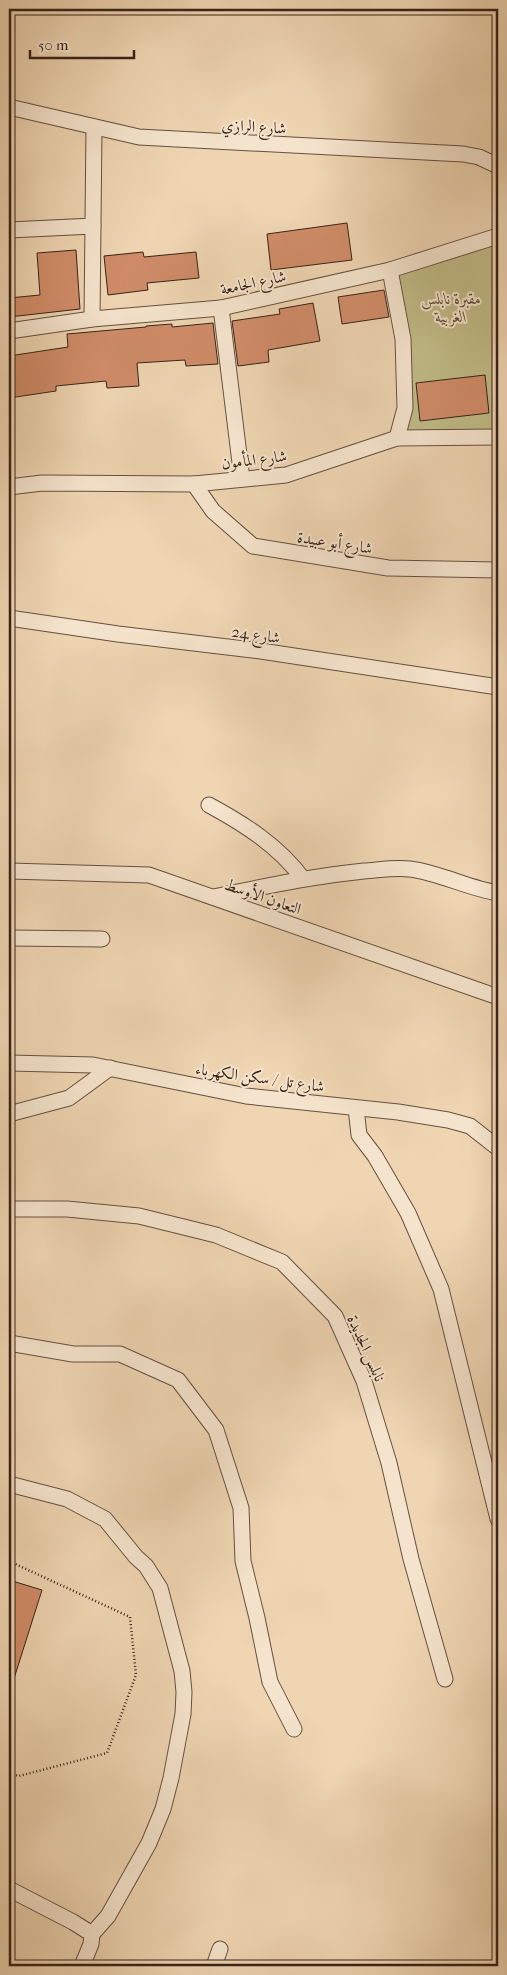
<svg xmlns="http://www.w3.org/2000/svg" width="507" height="1975" viewBox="0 0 507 1975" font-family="'IM FELL French Canon',Amiri,serif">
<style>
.green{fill:#c0bb87;stroke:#7c6f50}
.building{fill:#d08c69;stroke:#382319}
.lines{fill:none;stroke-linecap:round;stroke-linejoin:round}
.minor-casing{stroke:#66503f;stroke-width:17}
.path{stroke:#382319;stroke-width:2.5;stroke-dasharray:1 2.5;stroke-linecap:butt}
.minor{stroke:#f5e4cd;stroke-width:15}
.labels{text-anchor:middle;stroke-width:4;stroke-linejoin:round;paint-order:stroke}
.street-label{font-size:16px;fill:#382319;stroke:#f5e4cd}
.park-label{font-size:16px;font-style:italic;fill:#5a4934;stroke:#f5e4cd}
</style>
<rect width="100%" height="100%" fill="#efd5b2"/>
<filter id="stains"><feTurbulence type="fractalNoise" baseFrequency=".004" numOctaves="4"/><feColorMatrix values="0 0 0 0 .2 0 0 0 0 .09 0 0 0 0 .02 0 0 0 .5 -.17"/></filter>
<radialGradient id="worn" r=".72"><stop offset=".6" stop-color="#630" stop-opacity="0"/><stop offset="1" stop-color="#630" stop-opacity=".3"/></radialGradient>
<path class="green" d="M498,241V431H404L396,275Z"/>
<g class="building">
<path d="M347,223L352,260L271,270L267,234Z"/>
<path d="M76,250L80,309L9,317V298L40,295L37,253Z"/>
<path d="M143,252L144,257L196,252L199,278L147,283L148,290L108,295L104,256Z"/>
<path d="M384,290L389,317L342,324L338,297Z"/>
<path d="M313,303L320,341L268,350L269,362L238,366L232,321L280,314L279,309Z"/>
<path d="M213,323L218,364L186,366L185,360L137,363L139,386L107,388L106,381L56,386V391L9,398V356L68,347L67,334L146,327V326L172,324V327Z"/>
<path d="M485,375L489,413L420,421L416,383Z"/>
<path d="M9,1580L42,1590L11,1688L9,1687Z"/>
</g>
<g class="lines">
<defs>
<g id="minor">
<path d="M9,107L139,137L463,154L479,157L498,166"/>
<path d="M9,230L93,226"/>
<path d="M390,270L403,339L405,408L397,438"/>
<path d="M221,308L242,479"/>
<path d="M92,319L94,127"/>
<path d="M9,331L92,319L221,308L390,270L498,236"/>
<path d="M194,484L213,511L253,546L388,568L498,570"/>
<path d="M9,487L42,483L194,484L286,475L397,438L498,437"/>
<path d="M9,618L118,634L261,651L498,687"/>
<path d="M209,805C244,824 279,846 303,879"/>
<path d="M9,871L149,875L498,997"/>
<path d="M213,897C263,887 313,876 364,871C379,870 395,867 410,869C440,873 468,888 498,893"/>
<path d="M9,938L102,939"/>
<path d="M9,1063L93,1065L246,1096L398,1112L448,1120L470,1126L498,1148"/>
<path d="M356,1108L359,1135L375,1156L408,1213L441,1289L498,1519"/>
<path d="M9,1114L69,1098L110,1068"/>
<path d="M9,1209H67L139,1216L216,1235L282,1262L335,1316L364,1381L389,1463L411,1559L445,1679"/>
<path d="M9,1343L73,1354H120L178,1380L216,1430L241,1508L243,1561L257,1618L270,1682L294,1729"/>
<path d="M9,1484L67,1499L105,1519L136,1557L146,1566L160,1588L182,1671L184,1692L183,1714L171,1778L163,1809L149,1843L108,1916L92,1934"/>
<path d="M9,1889L73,1922L92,1934L91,1944L82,1966"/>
<path d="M214,1966L220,1949"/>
</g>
</defs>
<use href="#minor" class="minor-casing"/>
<path class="path" d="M9,1563H13L130,1617L136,1675L107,1753L19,1776L9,1774"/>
<use href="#minor" class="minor"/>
</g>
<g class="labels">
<g class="street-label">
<text transform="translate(254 126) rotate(3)" y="6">شارع الرازي</text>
<text transform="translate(253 282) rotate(-12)" y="6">شارع الجامعة</text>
<text transform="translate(254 459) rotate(-7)" y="6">شارع المأمون</text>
<text transform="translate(335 542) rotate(9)" y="6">شارع أبو عبيدة</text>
<text transform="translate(256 634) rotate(8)" y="6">شارع 24</text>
<text transform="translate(263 896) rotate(19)" y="6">التعاون الأوسط</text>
<text transform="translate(260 1077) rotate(8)" y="6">شارع تل / سكن الكهرباء</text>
<text transform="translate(367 1348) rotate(66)" y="6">نابلس الجديدة</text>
</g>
<g class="park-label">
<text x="451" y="304">مقبرة نابلس<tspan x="451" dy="18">الغربية</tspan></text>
</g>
</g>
<rect width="507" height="1975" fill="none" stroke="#efd5b2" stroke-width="30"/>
<rect x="10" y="10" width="487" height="1955" fill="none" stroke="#382319" stroke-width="2.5"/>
<rect x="15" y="15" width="477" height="1945" fill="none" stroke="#382319"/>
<path d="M30 50v8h104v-8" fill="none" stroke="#382319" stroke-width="2.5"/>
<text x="38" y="50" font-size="15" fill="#382319" stroke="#f5e4cd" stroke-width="4" paint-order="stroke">50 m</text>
<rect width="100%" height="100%" filter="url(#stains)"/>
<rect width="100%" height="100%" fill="url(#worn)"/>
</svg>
